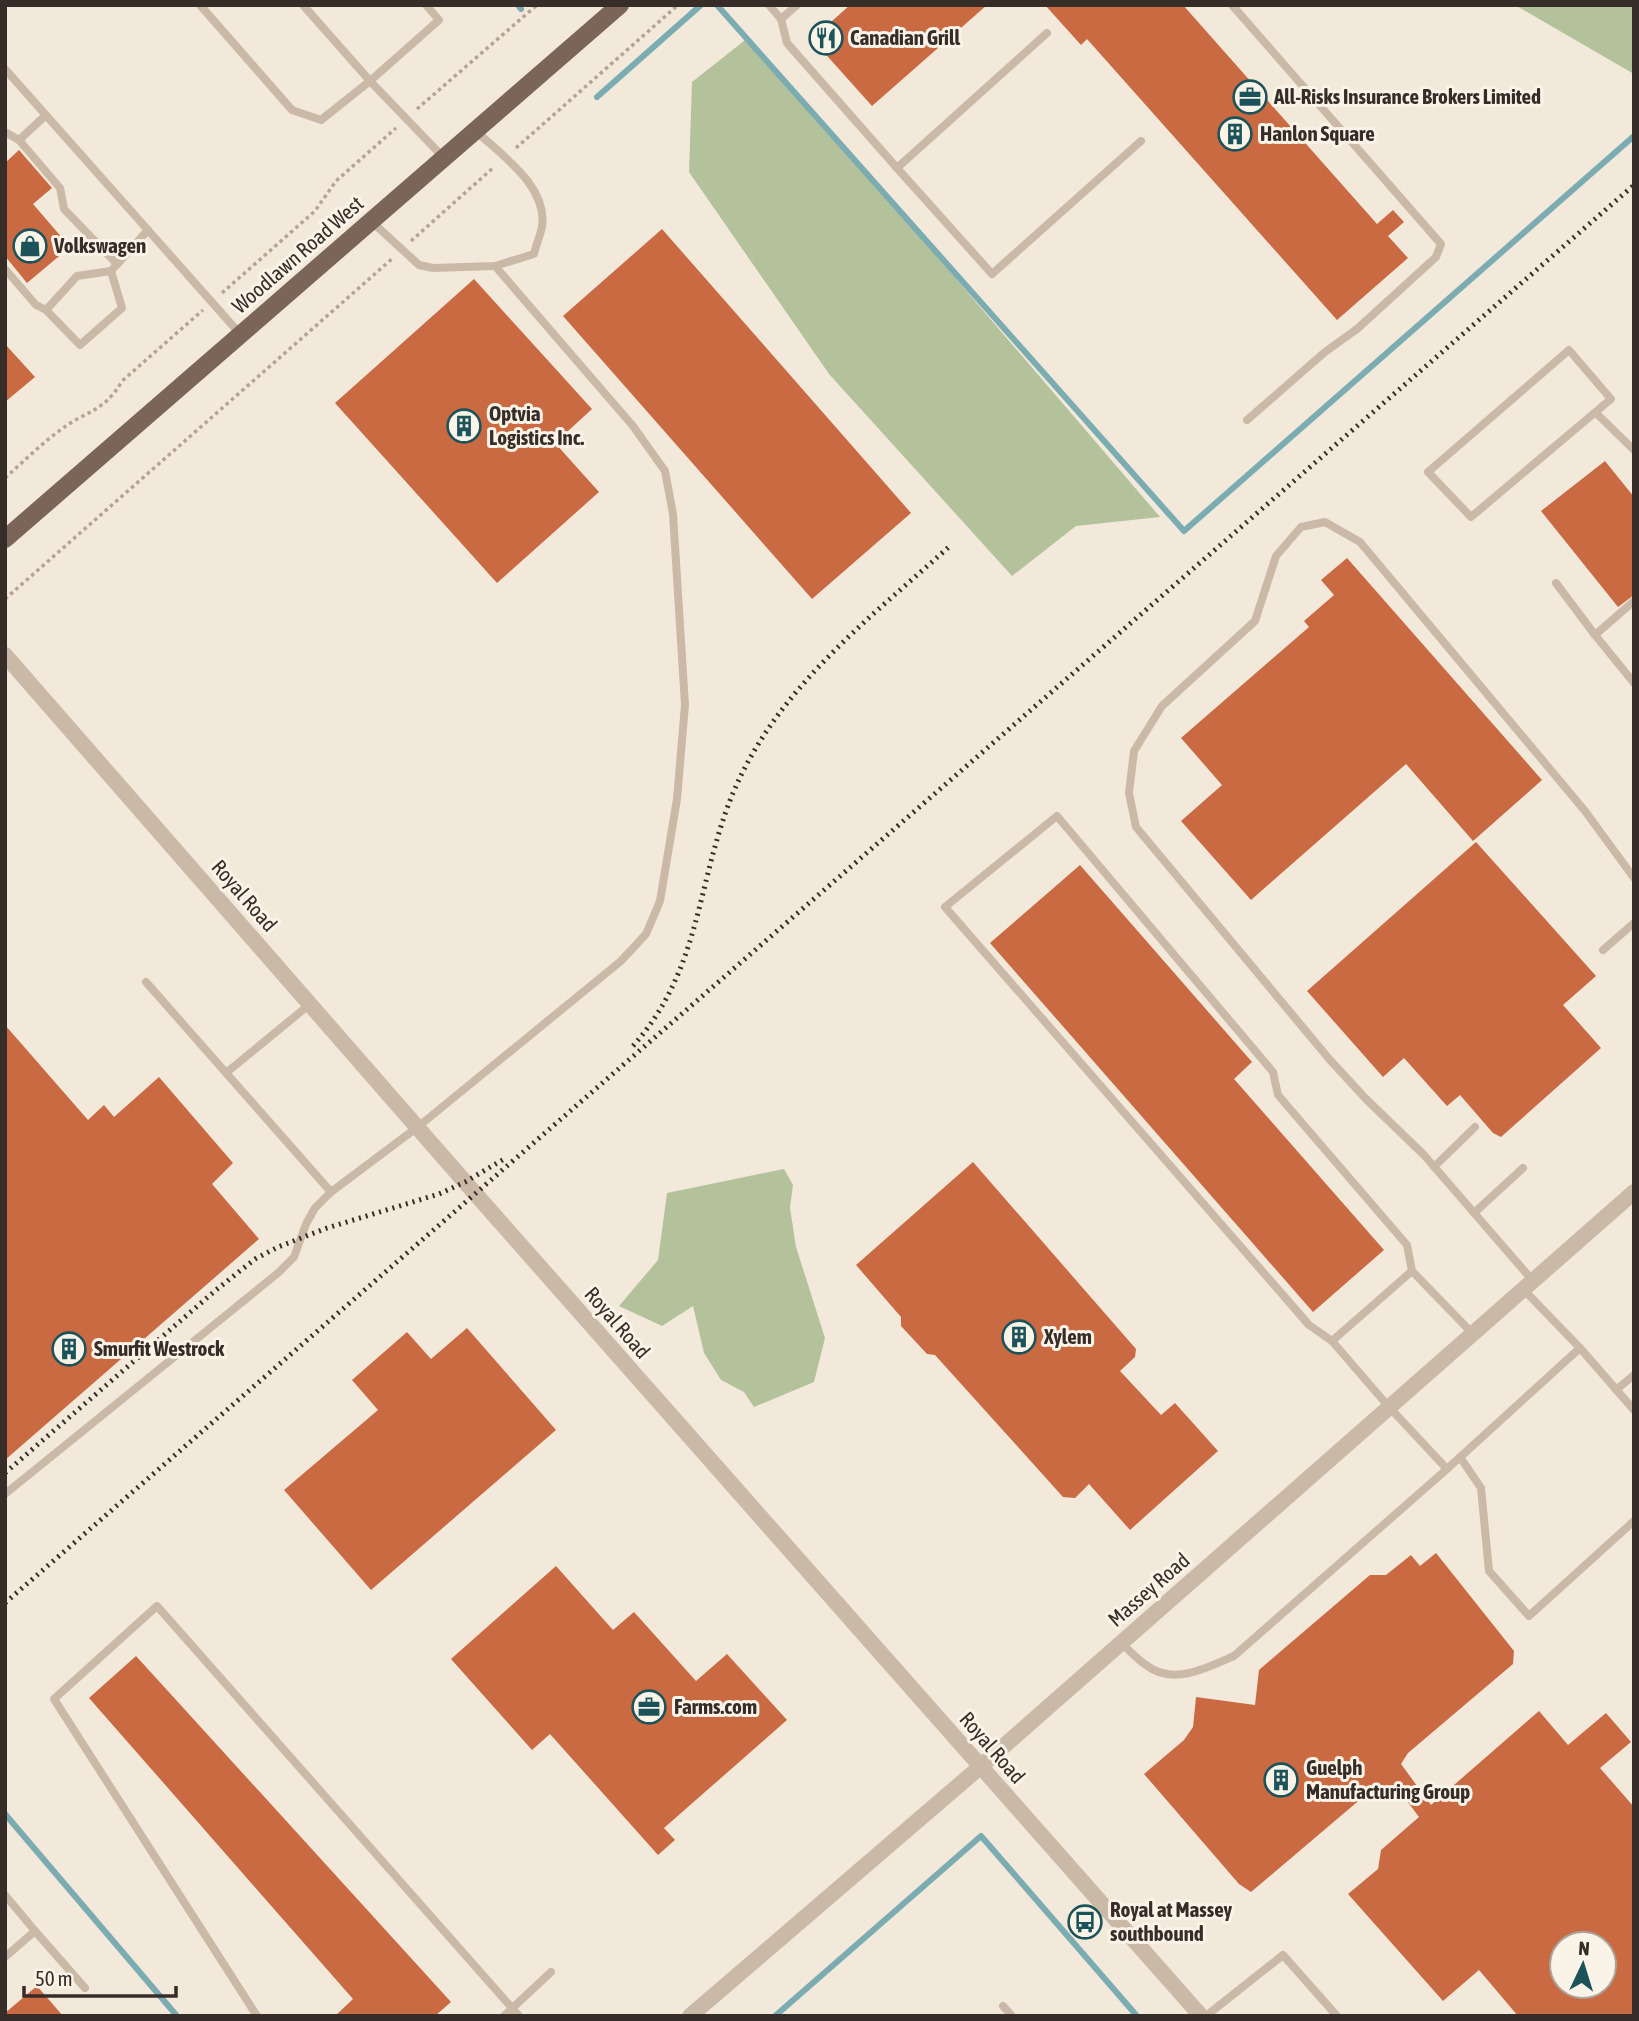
<svg xmlns="http://www.w3.org/2000/svg" width="1639" height="2021" viewBox="0 0 1639 2021" font-family="'Asap Condensed',sans-serif">
<style>
.green{fill:#b3c29b}
.lines{fill:none;stroke-linecap:round;stroke-linejoin:round}
.stream{stroke:#7aacb1;stroke-width:6}
.building{fill:#c96a43;fill-rule:evenodd}
.path{stroke:#b7a391;stroke-width:3.5;stroke-dasharray:3.5 3.5;stroke-linecap:butt}
.service{stroke:#cbb9a7;stroke-width:8}
.minor{stroke:#cbb9a7;stroke-width:16}
.primary{stroke:#7a6558;stroke-width:18}
.rail{stroke:#372d28;stroke-width:5;stroke-dasharray:2 5;stroke-linecap:butt}
.labels{text-anchor:middle;stroke-width:6;stroke-linejoin:round;paint-order:stroke}
.poi-label{font-size:21px;font-weight:bold;fill:#372d28;stroke:#faf3e8;text-anchor:start}
.street-label{font-size:21px;fill:#372d28;stroke:#faf3e8}
</style>
<rect width="100%" height="100%" fill="#f3e9db"/>
<g class="green">
<path d="M1515,5H1634V74Z"/>
<path d="M749,37L1160,517L1076,526L1012,576L829,374L689,172L692,82Z"/>
<path d="M784,1169L793,1185L790,1208L796,1247L825,1338L814,1382L754,1407L744,1392L721,1380L704,1353L693,1306L662,1326L619,1306L658,1260L667,1193Z"/>
</g>
<g class="lines">
<g class="stream">
<path d="M518,5L521,9"/>
<path d="M717,5L1184,531L1634,136"/>
<path d="M597,97L701,5"/>
<path d="M5,1814L177,2016"/>
<path d="M775,2016L981,1836L1137,2016"/>
</g>
</g>
<g class="building">
<path d="M850,5H987L872,106L812,39Z"/>
<path d="M1045,5H1183L1377,224L1393,210L1404,222L1388,236L1408,258L1337,320L1087,39L1081,45Z"/>
<path d="M19,150L52,188L33,204L70,247L27,283L5,256V163Z"/>
<path d="M662,229L911,513L812,599L563,316Z"/>
<path d="M474,279L592,409L555,443L599,492L497,583L335,403Z"/>
<path d="M5,344L35,377L5,402Z"/>
<path d="M1605,461L1634,497V595L1618,607L1541,511Z"/>
<path d="M1347,558L1542,780L1473,841L1406,764L1251,900L1181,821L1222,785L1181,738L1309,627L1304,621L1334,595L1321,580Z"/>
<path d="M1476,842L1596,976L1563,1005L1601,1048L1501,1137L1493,1133L1460,1095L1447,1106L1404,1058L1383,1077L1307,991Z"/>
<path d="M1080,865L1252,1062L1234,1079L1384,1250L1313,1312L990,943Z"/>
<path d="M5,1025L88,1120L104,1105L114,1117L159,1077L233,1163L212,1184L259,1239L5,1460Z"/>
<path d="M973,1162L1136,1349L1135,1357L1120,1371L1161,1415L1175,1403L1218,1451L1130,1530L1089,1484L1075,1498L1063,1497L935,1355L927,1354L901,1326V1317L856,1265Z"/>
<path d="M467,1328L556,1430L371,1590L284,1490L378,1410L352,1380L407,1332L431,1359Z"/>
<path d="M1436,1553L1514,1651L1513,1664L1408,1753L1401,1764L1431,1805L1539,1711L1568,1745L1606,1713L1631,1742L1600,1768L1634,1807V2016H1518L1479,1970L1443,2001L1348,1894L1378,1869L1381,1850L1419,1817L1404,1797H1385L1376,1786L1251,1892L1239,1884L1144,1774L1184,1740L1193,1727L1196,1697L1255,1705L1259,1670L1370,1575H1386L1411,1555L1420,1566ZM1562,1944H1604V1986H1562Z"/>
<path d="M556,1566L613,1630L634,1612L696,1681L727,1654L787,1720L664,1828L675,1840L658,1855L550,1734L532,1750L451,1659Z"/>
<path d="M136,1656L451,2002L435,2016H335L353,1999L89,1698Z"/>
<path d="M37,1986L63,2016H5V2013Z"/>
</g>
<g class="lines">
<g class="path">
<path d="M417,109L537,5"/>
<path d="M516,148L678,5"/>
<path d="M411,241L494,167"/>
<path d="M222,293L315,211L336,181L396,128"/>
<path d="M5,478C23,462 40,445 59,431C84,411 104,413 122,381L203,310"/>
<path d="M5,599L393,258"/>
</g>
<g class="service">
<path d="M200,5L292,110L321,120L370,81L439,20L426,5"/>
<path d="M303,5L370,81L444,158"/>
<path d="M769,5L781,19L787,43L897,168L1047,33"/>
<path d="M1232,5L1441,244L1436,257L1357,329L1325,352L1247,420"/>
<path d="M781,19L797,5"/>
<path d="M5,69L241,335"/>
<path d="M5,132L19,140L60,188L64,209L117,264"/>
<path d="M19,140L46,115"/>
<path d="M897,168L992,274L1141,141"/>
<path d="M371,221L419,265L433,268L495,266L534,254C536,245 540,236 542,227C548,186 502,156 476,131"/>
<path d="M5,269L36,305L46,310"/>
<path d="M111,271L77,276L46,310L80,345L122,308L111,271L148,230"/>
<path d="M1569,350L1611,399L1471,517L1428,472Z"/>
<path d="M1596,413L1634,450"/>
<path d="M1556,583L1595,635L1634,601"/>
<path d="M1595,635L1634,683"/>
<path d="M1603,950L1634,923"/>
<path d="M146,982L331,1192"/>
<path d="M226,1073L310,1004"/>
<path d="M1434,1167L1475,1127"/>
<path d="M1474,1213L1523,1168"/>
<path d="M1533,1281L1424,1155L1366,1099L1330,1060L1136,827L1129,793L1134,751L1162,706L1255,621L1276,556L1301,527L1325,522L1360,542L1585,811L1634,878"/>
<path d="M1332,1341L1309,1325L945,907L1057,816L1273,1072L1278,1095L1407,1245L1412,1271"/>
<path d="M1580,1348L1634,1410"/>
<path d="M1616,1390L1634,1375"/>
<path d="M1460,1457L1481,1488L1489,1571L1529,1616L1634,1521"/>
<path d="M1447,1469L1580,1348L1523,1289"/>
<path d="M5,1494L278,1273L294,1257L306,1224L315,1208L331,1192L419,1126L621,961L646,934L660,901L677,799L685,705L673,514L665,471L633,426L495,266"/>
<path d="M1121,1643C1129,1650 1137,1659 1146,1665C1173,1686 1207,1668 1234,1656L1447,1469L1389,1407L1332,1341L1412,1271L1473,1334"/>
<path d="M5,1895L35,1931"/>
<path d="M5,1957L35,1931L85,1988"/>
<path d="M1003,2006L1012,2016"/>
<path d="M257,2016L54,1699L157,1606L519,2016"/>
<path d="M504,2016L551,1972"/>
<path d="M1206,2016L1283,1955L1337,2016"/>
</g>
<g class="minor">
<path d="M5,655L465,1182L1201,2016"/>
<path d="M690,2016L980,1767L1634,1192"/>
</g>
<path class="primary" d="M5,539L620,5"/>
<g class="rail">
<path d="M633,1046C702,968 696,883 733,793C777,688 869,619 951,545"/>
<path d="M5,1473L216,1290L255,1259L278,1247L327,1228L439,1194L465,1182L504,1159"/>
<path d="M5,1603L1634,185"/>
</g>
</g>
<defs>
<symbol id="restaurant-ring" viewBox="-11 -11 22 22"><circle r="9.5" fill="#faf3e8" stroke="#1c535a" stroke-width="1.5"/><path d="M-5-6h1v4h1v-4h1v4h1v-4h1v5L-1.5 .5V6h-2V.5L-5-1ZM5-6V6H3V1.5H1.5Q1.5-4 5-6Z" fill="#1c535a"/></symbol>
<symbol id="office-ring" viewBox="-11 -11 22 22"><circle r="9.5" fill="#faf3e8" stroke="#1c535a" stroke-width="1.5"/><path d="M-6-3h4V-5.5h4V-3h4V5H-6ZM-1-4.5V-3h2v-1.5ZM-6 0V1H6V0Z" fill="#1c535a"/></symbol>
<symbol id="building-ring" viewBox="-11 -11 22 22"><circle r="9.5" fill="#faf3e8" stroke="#1c535a" stroke-width="1.5"/><path d="M-4-6H4V6H1V3H-1V6H-4ZM-2.5-4.3h1.7v1.8h-1.7ZM.8-4.3h1.7v1.8H.8ZM-2.5-1h1.7V.8h-1.7ZM.8-1h1.7V.8H.8Z" fill="#1c535a"/></symbol>
<symbol id="shop-ring" viewBox="-11 -11 22 22"><circle r="9.5" fill="#faf3e8" stroke="#1c535a" stroke-width="1.5"/><path d="M-5-2.5h2.3a2.7 3.5 0 0 1 5.4 0H5L5.5 6h-11ZM-1.5-2.5h3a1.5 2.3 0 0 0-3 0Z" fill="#1c535a"/></symbol>
<symbol id="bus-ring" viewBox="-11 -11 22 22"><circle r="9.5" fill="#faf3e8" stroke="#1c535a" stroke-width="1.5"/><path d="M-5-6H5V4H4V6H2V4H-2V6H-4V4H-5ZM-3.5-4V0h7V-4ZM-3.5 1.2v1.5H-2V1.2ZM2 1.2v1.5H3.5V1.2Z" fill="#1c535a"/></symbol>
</defs>
<g fill-rule="evenodd">
<use href="#restaurant-ring" x="807" y="19" width="38" height="38"/>
<use href="#office-ring" x="1231" y="78" width="38" height="38"/>
<use href="#building-ring" x="1216" y="115" width="38" height="38"/>
<use href="#shop-ring" x="11" y="227" width="38" height="38"/>
<use href="#building-ring" x="445" y="407" width="38" height="38"/>
<use href="#building-ring" x="1000" y="1318" width="38" height="38"/>
<use href="#building-ring" x="50" y="1330" width="38" height="38"/>
<use href="#office-ring" x="630" y="1688" width="38" height="38"/>
<use href="#building-ring" x="1262" y="1761" width="38" height="38"/>
<use href="#bus-ring" x="1066" y="1903" width="38" height="38"/>
</g>
<g class="labels">
<g class="poi-label">
<text x="850" y="45">Canadian Grill</text>
<text x="1274" y="104">All-Risks Insurance Brokers Limited</text>
<text x="1260" y="141">Hanlon Square</text>
<text x="54" y="253">Volkswagen</text>
<text x="489" y="421">Optvia<tspan x="489" dy="24">Logistics Inc.</tspan></text>
<text x="1044" y="1344">Xylem</text>
<text x="94" y="1356">Smurfit Westrock</text>
<text x="674" y="1714">Farms.com</text>
<text x="1306" y="1775">Guelph<tspan x="1306" dy="24">Manufacturing Group</tspan></text>
<text x="1110" y="1917">Royal at Massey<tspan x="1110" dy="24">southbound</tspan></text>
</g>
<g class="street-label">
<text transform="translate(298 255) rotate(-41)" y="7">Woodlawn Road West</text>
<text transform="translate(244 896) rotate(49)" y="7">Royal Road</text>
<text transform="translate(617 1323) rotate(49)" y="7">Royal Road</text>
<text transform="translate(1149 1590) rotate(-41)" y="7">Massey Road</text>
<text transform="translate(992 1748) rotate(49)" y="7">Royal Road</text>
</g>
</g>
<rect width="1639" height="2021" fill="none" stroke="#372d28" stroke-width="14"/>
<g transform="translate(1583 1965) rotate(4)"><circle r="33" fill="#faf3e8" stroke="#aca49b" stroke-width="2"/>
<path d="M0-5L12 26L0 18L-12 26Z" fill="#1c535a"/>
<text y="-10" font-size="19" font-weight="bold" text-anchor="middle" fill="#372d28">N</text>
</g>
<path d="M24 1986v10h152v-10" fill="none" stroke="#372d28" stroke-width="3.5"/>
<text x="35" y="1986" font-size="21" fill="#372d28" stroke="#faf3e8" stroke-width="5" paint-order="stroke">50 m</text>
</svg>
